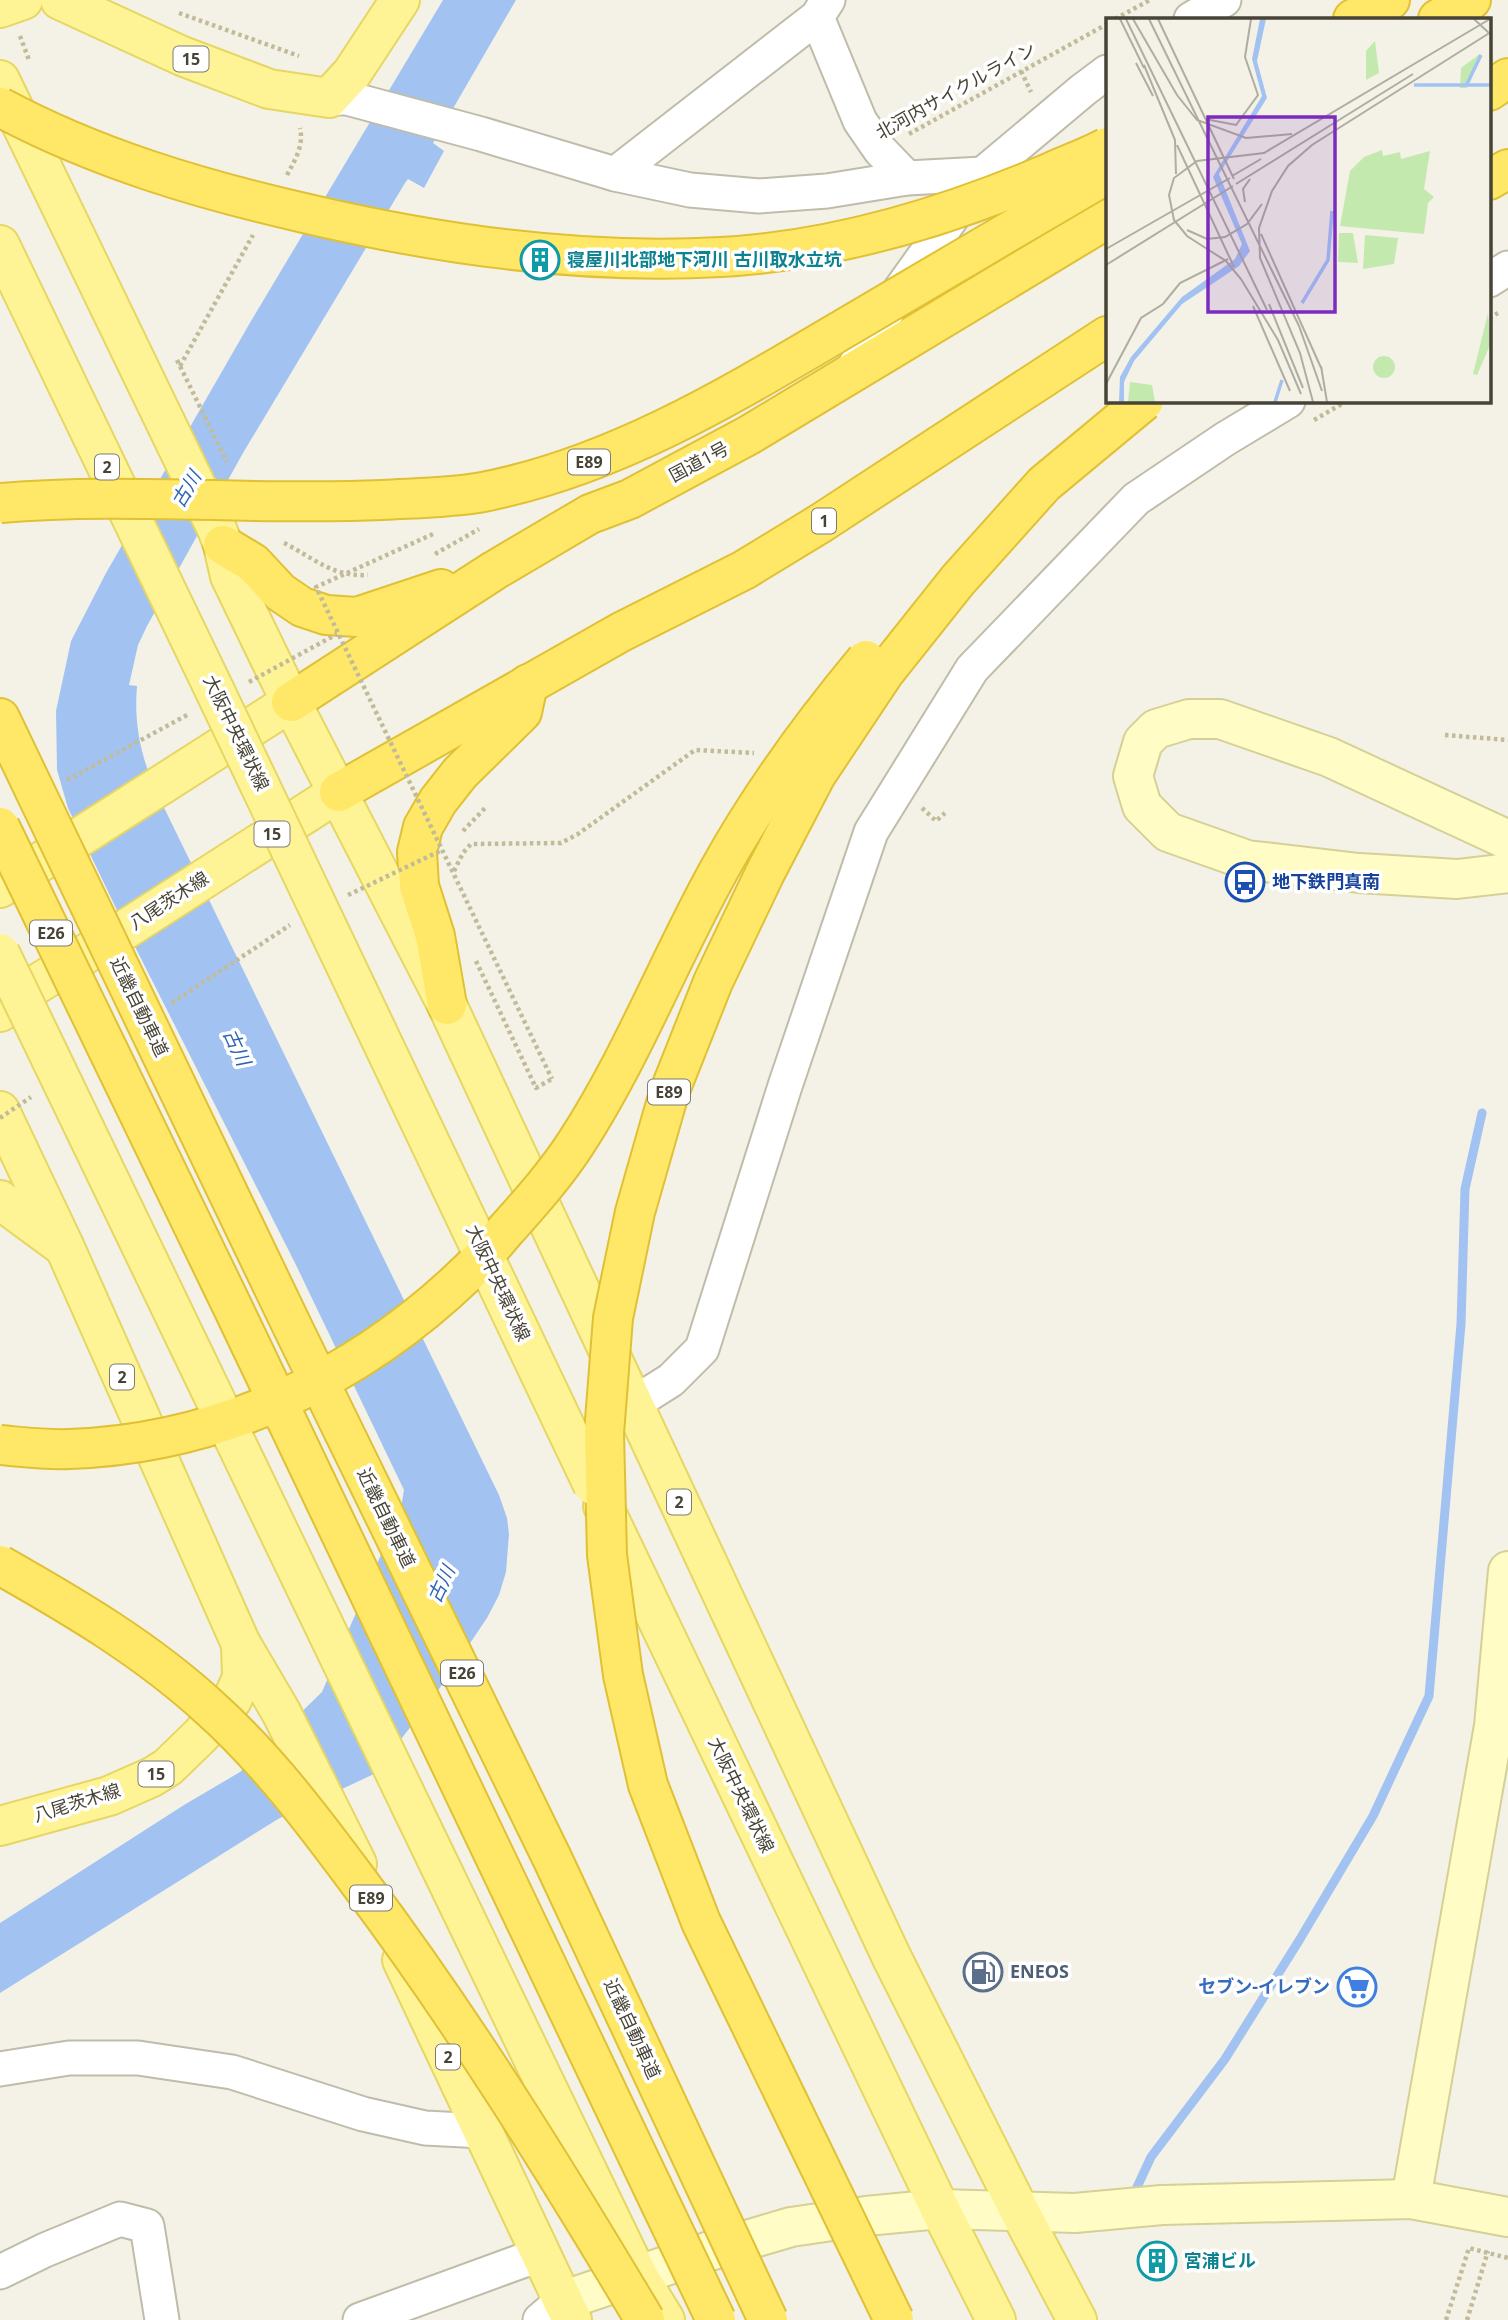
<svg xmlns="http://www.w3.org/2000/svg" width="1508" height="2320" viewBox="0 0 1508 2320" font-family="'Noto Sans','Noto Sans JP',sans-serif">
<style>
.water{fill:#a2c3f2}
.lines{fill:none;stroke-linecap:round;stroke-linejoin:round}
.stream{stroke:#a2c3f2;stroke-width:9}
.street-casing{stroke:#bfbca9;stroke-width:37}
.secondary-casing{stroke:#d5d096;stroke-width:42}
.primary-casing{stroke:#e6d663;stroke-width:42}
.highway-casing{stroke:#e0c035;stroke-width:42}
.path{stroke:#c2bb9a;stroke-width:4.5;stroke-dasharray:3.5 3.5;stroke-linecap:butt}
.street{stroke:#fff;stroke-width:33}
.secondary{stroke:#fffcc6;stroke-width:38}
.primary{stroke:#fff495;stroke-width:38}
.highway{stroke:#ffe867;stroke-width:38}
.primary-bridge-casing{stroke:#e6d663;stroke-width:42;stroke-linecap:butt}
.highway-bridge-casing{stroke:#e0c035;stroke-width:42;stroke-linecap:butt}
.path-bridge{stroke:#c2bb9a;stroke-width:4.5;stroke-dasharray:3.5 3.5;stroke-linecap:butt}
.primary-bridge{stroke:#fff495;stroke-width:38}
.highway-bridge{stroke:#ffe867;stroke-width:38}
.labels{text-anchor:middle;stroke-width:7;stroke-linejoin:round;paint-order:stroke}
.shield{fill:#fff;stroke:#7e7b72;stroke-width:2}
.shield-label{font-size:16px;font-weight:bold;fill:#474336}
.street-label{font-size:18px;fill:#474336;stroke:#fff}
.culture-label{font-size:18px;font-weight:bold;fill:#0d838f;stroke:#fff;text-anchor:start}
.transit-label{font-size:18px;font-weight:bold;fill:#164399;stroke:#fff;text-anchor:start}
.service-label{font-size:18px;font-weight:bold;fill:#4e5e75;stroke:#fff;text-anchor:start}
.shop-label{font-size:18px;font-weight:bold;fill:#366cbe;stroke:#fff;text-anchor:end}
.water-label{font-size:19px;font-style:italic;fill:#2d63b5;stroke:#fff}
.inset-river{fill:none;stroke:#a2c3f2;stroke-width:3.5}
.inset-road{fill:none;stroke:#afaca0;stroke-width:2}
.view{fill:#7b2cbf;fill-opacity:0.15;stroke:#7b2cbf;stroke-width:3.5}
.inset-edge{fill:none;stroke:#474336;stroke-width:3.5}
</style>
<rect width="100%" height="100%" fill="#f4f2e7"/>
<path class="water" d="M443,0H516L433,143L444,151L424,188L408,179L405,183L243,453L147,626L138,645L129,685L137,686C134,722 140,751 153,785L499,1495L507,1518L509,1534L506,1572L499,1595L487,1618L433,1698L374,1774L278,1819L0,1993V1923L184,1805L240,1772L322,1692L401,1508L404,1490L295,1263L126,929L68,808L57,770L56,711L71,641L106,573L251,321Z"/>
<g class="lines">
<path class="stream" d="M1132,2198L1151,2157L1225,2059L1300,1939L1373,1816L1429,1696L1461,1324L1465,1189L1482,1113"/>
<defs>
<g id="street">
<path d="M817,17L860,121L880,150L907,178"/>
<path d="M1191,19L1224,0"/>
<path d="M329,98H347L481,134L615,174L690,190L759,196L827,191L907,178L983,174"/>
<path d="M615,174L817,17L828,0"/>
<path d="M1489,280L1508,268"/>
<path d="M850,374L900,290L983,174L1083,90L1107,72"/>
<path d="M633,1404L671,1380L702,1349L785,1086L871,832L972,669L1136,499L1225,439L1288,401"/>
<path d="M0,2069L69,2058H138L232,2072L363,2114L425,2128L483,2131"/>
<path d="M0,2272L45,2250L120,2219L147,2226L162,2320"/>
<path d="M360,2320L541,2254"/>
<path d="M540,2320L562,2301"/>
</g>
<g id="secondary">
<path d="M1508,840L1329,757L1220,719H1189L1156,729L1143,742L1133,776L1142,806L1168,832L1247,860L1359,873L1457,879L1508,873"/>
<path d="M1411,2199L1494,1726L1508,1571"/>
<path d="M562,2301L713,2250L791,2227L866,2216L940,2209L1075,2213L1162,2205L1411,2199L1508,2217"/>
</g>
<g id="primary">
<path d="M60,0L182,56L269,89L329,98L352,73L400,0"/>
<path d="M0,8L23,0"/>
<path d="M0,80L217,529L223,545L230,576L291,702L447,1005L892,1958L1020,2212L1077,2320"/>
<path d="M0,245L214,689"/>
<path d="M0,888L291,702"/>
<path d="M0,1012L37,984L126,929L339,792"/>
<path d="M0,1111L65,1248L241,1644L281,1712L357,1864"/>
<path d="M0,1200L64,1247"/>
<path d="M603,1506L940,2209L996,2320"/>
<path d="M411,1806L638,2276L665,2320"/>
<path d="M0,1826L109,1796L152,1777L168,1767L201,1735L232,1700L242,1678L241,1644"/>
<path d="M402,1960L572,2320"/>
</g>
<g id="highway">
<path d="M1353,19L1390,0"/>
<path d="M1438,19L1471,0"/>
<path d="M1489,91L1508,78"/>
<path d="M1489,180L1508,169"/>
<path d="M223,545L253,563L280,592L302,607L326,615L357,617L441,589"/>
<path d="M291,702L495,570L590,514L630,499L749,435L1107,219"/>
<path d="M0,718L34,789"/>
<path d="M339,792L621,632L744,570L821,523L1107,336"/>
<path d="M447,1005L435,936L419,886L417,852L423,827L438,801L460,773L522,712L528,684"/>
</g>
</defs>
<use href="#street" class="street-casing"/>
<use href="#secondary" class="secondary-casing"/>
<use href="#primary" class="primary-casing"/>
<use href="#highway" class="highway-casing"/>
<g class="path">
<path d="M179,13L299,56"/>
<path d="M1115,19L1150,0"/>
<path d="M20,36L29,60"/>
<path d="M1021,71L1031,92"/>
<path d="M909,134L1107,24"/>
<path d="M287,175C295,160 304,146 300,128"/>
<path d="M1489,318L1498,313"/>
<path d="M177,360L227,462"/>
<path d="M180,366L253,235"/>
<path d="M1314,420L1347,401"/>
<path d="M284,543C314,558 332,577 368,575"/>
<path d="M435,554L479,529"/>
<path d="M1445,735L1508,740"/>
<path d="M922,808L936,821L945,813"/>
<path d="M463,831L487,806"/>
<path d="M454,871L463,853L471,844L561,843L578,834L695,750L754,753"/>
<path d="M476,961L536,1088L552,1079"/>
<path d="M1446,2320L1469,2248L1508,2258"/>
<path d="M1467,2320L1488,2251"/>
</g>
<use href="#street" class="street"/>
<use href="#secondary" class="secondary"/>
<use href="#primary" class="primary"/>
<use href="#highway" class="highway"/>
<defs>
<g id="primary-bridge">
<path d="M214,689L593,1485"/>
<path d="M0,953L411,1806"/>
</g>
<g id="highway-bridge">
<path d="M0,107C95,158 199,189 304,213C440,245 581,265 721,257C834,251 946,217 1049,173C1068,164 1089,157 1107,147"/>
<path d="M0,503C127,492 255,506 382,500C415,498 450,498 483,492C615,466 730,396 845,328C932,277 1020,225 1107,174"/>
<path d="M34,789L293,1328L552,1858L768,2320"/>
<path d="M0,827L233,1308L716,2320"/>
<path d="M0,1445C23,1447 46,1450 69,1449C221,1444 359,1377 467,1273C481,1260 493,1245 505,1231C530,1203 556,1174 576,1143C632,1057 669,960 719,870C761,794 811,726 866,660"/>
<path d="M0,1565C74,1607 147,1650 210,1708C268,1760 315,1823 361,1885C465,2024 556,2171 645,2320"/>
<path d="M894,2320L701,1922L648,1785L623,1675L607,1555L604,1433L613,1318L635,1212L669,1093L713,982L765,873L816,775L884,673L958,580L1044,484L1144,401"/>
</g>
</defs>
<use href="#primary-bridge" class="primary-bridge-casing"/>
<use href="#highway-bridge" class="highway-bridge-casing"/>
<g class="path-bridge">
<path d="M433,534L316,587L552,1079"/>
<path d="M249,682L337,634"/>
<path d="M67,780L189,714"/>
<path d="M348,895L442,850"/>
<path d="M172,1003L290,925"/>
<path d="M0,1118L31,1097"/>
</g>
<use href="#primary-bridge" class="primary-bridge"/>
<use href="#highway-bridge" class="highway-bridge"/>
</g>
<defs>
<symbol id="building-ring" viewBox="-11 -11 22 22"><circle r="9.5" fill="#fff" stroke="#0f9aa8" stroke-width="1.5"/><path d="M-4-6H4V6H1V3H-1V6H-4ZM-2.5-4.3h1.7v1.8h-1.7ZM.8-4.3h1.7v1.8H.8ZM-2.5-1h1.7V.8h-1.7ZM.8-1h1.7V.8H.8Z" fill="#0f9aa8"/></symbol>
<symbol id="bus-ring" viewBox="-11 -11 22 22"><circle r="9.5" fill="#fff" stroke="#1a4fb4" stroke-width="1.5"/><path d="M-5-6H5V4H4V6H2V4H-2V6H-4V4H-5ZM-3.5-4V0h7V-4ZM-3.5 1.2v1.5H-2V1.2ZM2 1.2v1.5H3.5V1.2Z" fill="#1a4fb4"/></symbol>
<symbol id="fuel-ring" viewBox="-11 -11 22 22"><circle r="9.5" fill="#fff" stroke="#5c6f8a" stroke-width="1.5"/><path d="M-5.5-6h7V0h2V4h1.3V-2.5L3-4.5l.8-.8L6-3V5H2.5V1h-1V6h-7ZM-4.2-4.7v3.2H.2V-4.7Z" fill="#5c6f8a"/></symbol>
<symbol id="supermarket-ring" viewBox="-11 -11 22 22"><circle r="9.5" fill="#fff" stroke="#3f7fe0" stroke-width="1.5"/><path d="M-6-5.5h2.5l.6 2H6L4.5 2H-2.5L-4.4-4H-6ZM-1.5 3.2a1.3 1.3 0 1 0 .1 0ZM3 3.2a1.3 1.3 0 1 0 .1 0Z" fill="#3f7fe0"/></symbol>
</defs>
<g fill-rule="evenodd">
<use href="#building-ring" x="518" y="238" width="44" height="44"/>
<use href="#bus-ring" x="1223" y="860" width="44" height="44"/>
<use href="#fuel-ring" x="961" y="1950" width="44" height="44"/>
<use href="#supermarket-ring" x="1335" y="1965" width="44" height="44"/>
<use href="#building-ring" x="1135" y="2239" width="44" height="44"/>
</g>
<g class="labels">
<g class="shield">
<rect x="173.5" y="46.5" width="35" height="25" rx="5"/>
<rect x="568" y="449.5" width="42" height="25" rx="5"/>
<rect x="95" y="454.5" width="24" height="25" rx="5"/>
<rect x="812" y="508.5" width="24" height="25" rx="5"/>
<rect x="254.5" y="821.5" width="35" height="25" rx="5"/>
<rect x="30" y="920.5" width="42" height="25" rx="5"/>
<rect x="648" y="1079.5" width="42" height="25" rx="5"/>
<rect x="110" y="1364.5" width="24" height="25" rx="5"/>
<rect x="667" y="1489.5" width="24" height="25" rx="5"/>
<rect x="441" y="1660.5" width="42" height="25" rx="5"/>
<rect x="138.5" y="1761.5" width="35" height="25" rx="5"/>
<rect x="350" y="1885.5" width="42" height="25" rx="5"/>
<rect x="436" y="2044.5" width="24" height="25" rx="5"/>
</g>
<g class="shield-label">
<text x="191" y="65">15</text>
<text x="589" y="468">E89</text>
<text x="107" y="473">2</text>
<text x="824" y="527">1</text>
<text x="272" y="840">15</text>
<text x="51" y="939">E26</text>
<text x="669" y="1098">E89</text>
<text x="122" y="1383">2</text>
<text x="679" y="1508">2</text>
<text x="462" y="1679">E26</text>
<text x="156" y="1780">15</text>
<text x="371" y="1904">E89</text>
<text x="448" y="2063">2</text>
</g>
<g class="street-label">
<text transform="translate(956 91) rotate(-29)" y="6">北河内サイクルライン</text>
<text transform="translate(699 462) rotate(-28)" y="6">国道1号</text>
<text transform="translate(236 733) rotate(64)" y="6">大阪中央環状線</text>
<text transform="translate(169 901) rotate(-33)" y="6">八尾茨木線</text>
<text transform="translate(139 1007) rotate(64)" y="6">近畿自動車道</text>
<text transform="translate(498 1283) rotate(65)" y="6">大阪中央環状線</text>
<text transform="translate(386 1518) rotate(64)" y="6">近畿自動車道</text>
<text transform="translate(741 1795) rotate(64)" y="6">大阪中央環状線</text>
<text transform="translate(77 1803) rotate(-17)" y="6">八尾茨木線</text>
<text transform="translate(632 2029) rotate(65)" y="6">近畿自動車道</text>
</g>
<g class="culture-label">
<text x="567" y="266">寝屋川北部地下河川 古川取水立坑</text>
<text x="1184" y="2267">宮浦ビル</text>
</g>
<g class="transit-label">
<text x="1272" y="888">地下鉄門真南</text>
</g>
<g class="service-label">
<text x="1010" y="1978">ENEOS</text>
</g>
<g class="shop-label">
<text x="1330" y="1993">セブン-イレブン</text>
</g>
<g class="water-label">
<text transform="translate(186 489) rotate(-59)" y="7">古川</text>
<text transform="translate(237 1047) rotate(65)" y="7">古川</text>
<text transform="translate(441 1584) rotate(-65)" y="7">古川</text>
</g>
</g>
<g transform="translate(1106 18)">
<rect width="385" height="385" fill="#f4f2e7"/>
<path d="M269,23L273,55L260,62V33ZM375,35L361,70H354L355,50ZM276,132L277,138L294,134L295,141L324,133L318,171L328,179L322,185L318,216L234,208L244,153L258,139ZM233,215H247L252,245L232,244ZM259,217L292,220L288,246L257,251ZM382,295L385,325L371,357L367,356ZM267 349a11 11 0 1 1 22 0a11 11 0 1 1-22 0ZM24,364L46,367L49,384H22Z" fill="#c4e9af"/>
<path d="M154,1H160L151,43L161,80L113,156L144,233L133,248L76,286L28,343L18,364V384H13L14,359L25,339L76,279L129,241L136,226L107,159L156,78L146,41Z" fill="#a2c3f2"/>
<path class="inset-river" d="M361,66L375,37M308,67H385M196,285L222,242L226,193M169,384L176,362"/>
<path class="inset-road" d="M14,1L38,50M20,1L161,292M27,1L71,77L91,102L140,120L186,116M43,1L193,308L216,373M52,1L128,161M368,1L384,16M30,45L47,78M38,47L69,122L70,156M99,101L130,107L152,77L139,39L145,1M71,127L128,249M126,158L155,141M130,166L307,56M139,184L137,171L144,161M81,212L101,221L119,219L141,206L156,186M155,216L216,352M0,231L124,160M0,247L127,168M163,286L197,370M147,288L184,373M215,348L221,384M0,366L35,300L57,286L74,265L122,241M195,376L172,322L135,261L120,243L81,218L68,202L63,177L68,160L91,143L158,135L384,1M207,384L194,335L154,240L153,210L166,173L182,148L206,127L385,14"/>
<path class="view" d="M102,99H229V294H102Z"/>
<rect width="385" height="385" class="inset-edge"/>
</g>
</svg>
